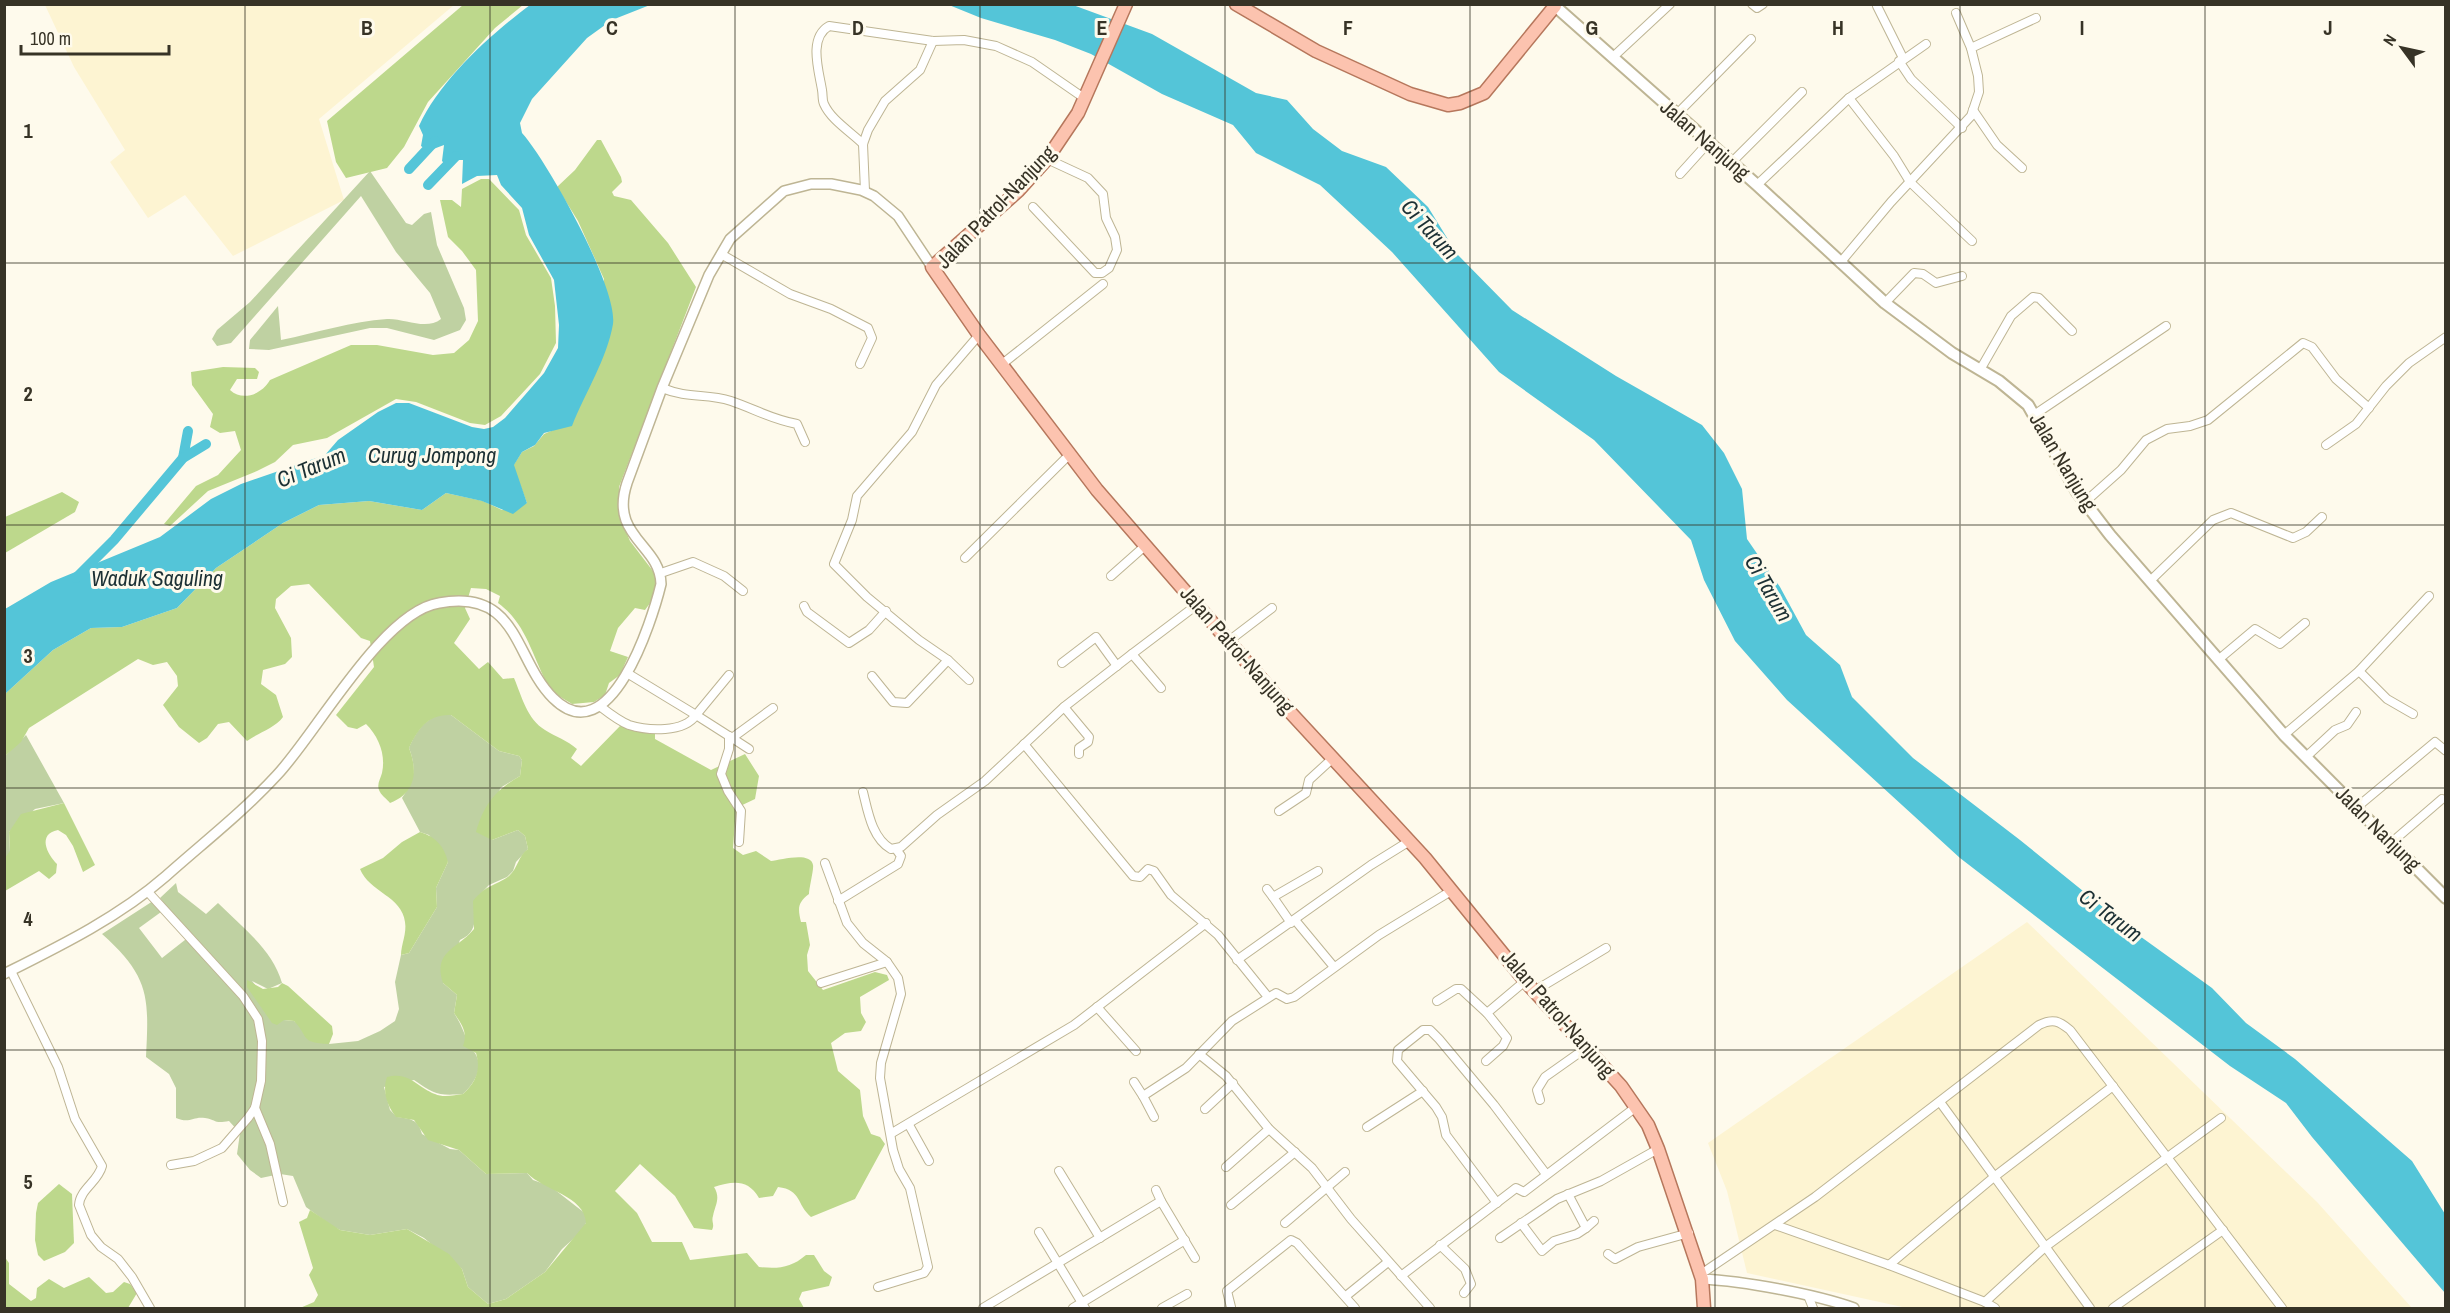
<svg xmlns="http://www.w3.org/2000/svg" width="2450" height="1313" viewBox="0 0 2450 1313" font-family="'Archivo Narrow',sans-serif">
<style>
.built{fill:#fdf4d2}
.green{fill:#bfd1a2}
.forest{fill:#bdd88c}
.water{fill:#54c5d8}
.lines{fill:none;stroke-linecap:round;stroke-linejoin:round}
.canal{stroke:#54c5d8;stroke-width:10}
.minor-casing{stroke:#beb594;stroke-width:10}
.tertiary-casing{stroke:#beb594;stroke-width:12}
.secondary-casing{stroke:#beb594;stroke-width:14}
.primary-casing{stroke:#b6775c;stroke-width:15}
.minor{stroke:#fff;stroke-width:8}
.tertiary{stroke:#fff;stroke-width:9}
.secondary{stroke:#fff;stroke-width:10}
.primary{stroke:#fcc3af;stroke-width:12}
.grid{fill:none;stroke:#373326;stroke-width:1.5;stroke-opacity:0.55}
.labels{text-anchor:middle;stroke-width:6;stroke-linejoin:round;paint-order:stroke}
.street-label{font-size:21px;fill:#373326;stroke:#fefaec}
.water-label{font-size:22px;font-style:italic;fill:#1c3034;stroke:#fefaec}
.grid-label{font-size:20px;text-anchor:middle;font-weight:bold;fill:#373326;stroke:#fefaec;stroke-width:6;stroke-linejoin:round;paint-order:stroke}
</style>
<rect width="100%" height="100%" fill="#fefaec"/>
<g class="built">
<path d="M45,5H454L319,119L344,200L233,256L185,195L148,218L110,162L125,150L74,67Z"/>
<path d="M2027,922L2317,1202L2412,1308H1907L1747,1273L1727,1191L1708,1143Z"/>
</g>
<g class="green">
<path d="M370,171L406,223L412,225L424,214L431,212L437,245L464,308L466,320L460,330L434,340L387,328H370L269,350L249,349L250,340L278,306L281,340C316,333 352,321 387,319C404,318 426,331 441,319L430,293L396,252L361,196L231,343L217,346L212,339L217,330L250,302Z"/>
<path d="M442,714L451,715L499,751L519,756L522,760L520,776L500,788L492,840L518,830L525,836L528,849L516,862L513,871L507,877L489,885L474,901C475,918 478,932 460,940L443,983L457,995L454,1013C461,1024 464,1032 468,1044C470,1049 474,1050 476,1055C484,1069 473,1085 463,1094C438,1096 434,1094 414,1080L384,1087L390,1110L397,1117C411,1119 418,1119 422,1134L450,1149L459,1150L486,1174L527,1173L533,1180L550,1186L586,1214V1223L582,1231L562,1249L545,1272L506,1299L488,1304L468,1287L462,1269L424,1238L407,1229L370,1235L340,1230L332,1226L306,1207L293,1176L280,1174L261,1178L250,1170L237,1154L240,1133L229,1121C214,1124 217,1120 205,1118C193,1116 190,1124 176,1118V1088L169,1074L146,1057C149,997 150,977 102,934L153,901L161,912L139,928L162,958L190,936L160,898L176,883L178,892L206,914L218,903C242,927 273,950 282,983L268,989L252,981L284,1020L294,1021L329,1044L358,1041L380,1031L395,1021L399,1009L395,982L401,955L409,953L437,907L436,888L448,862L429,835L420,832L402,798C414,780 417,769 409,748C416,732 424,719 442,714Z"/>
<path d="M26,735L64,803L35,809L9,832L10,852L6,859L5,756Z"/>
</g>
<g class="forest">
<path d="M463,5H523L495,28L428,102L404,147L387,168L346,178L336,162L327,121Z"/>
<path d="M597,140H601L621,177L622,182L612,192L614,196L631,200L668,243L696,287L619,487V515L630,541L659,579L656,595L645,610L635,608L618,628L610,651L628,657L620,675L609,683L605,695L594,702L572,704C564,699 554,694 549,687C532,657 527,624 498,603L500,596L486,589L471,588L465,608L470,619L454,643L479,669L488,662L503,679L514,678C522,697 527,719 545,730C556,737 567,740 577,749L571,758L581,766L620,726L655,733V739L711,770L745,754L759,776L755,799L736,808L733,848L743,855L756,851L771,861C780,860 811,851 813,865C814,869 809,888 809,894C797,903 798,909 801,922H806L810,945L807,955L808,971L823,990L875,972L887,975L889,980L860,997L861,1013L866,1022L861,1031L845,1033L831,1043L838,1071L860,1090L863,1116L871,1134L880,1137L885,1144L855,1199L811,1217C796,1204 802,1190 778,1187L773,1196L759,1198C748,1179 733,1181 714,1187C721,1198 715,1205 713,1216C711,1222 715,1224 712,1230L694,1228L675,1196L640,1164L615,1191L637,1213L652,1242H682L690,1260L747,1253L759,1267C778,1269 791,1268 806,1255H814L824,1271L832,1277L829,1286L802,1292L799,1299L804,1308H300L314,1302L318,1295L309,1275L313,1268L299,1222L307,1218L310,1210L340,1230L370,1235L407,1229L449,1254L462,1269L468,1287L488,1304L506,1299L545,1272L586,1223C585,1196 543,1190 527,1173L486,1174L459,1150L428,1140L414,1120L396,1117C387,1106 382,1091 387,1077C409,1071 417,1087 435,1094C443,1098 455,1095 463,1094C476,1082 481,1070 476,1053L463,1046C468,1032 462,1025 454,1013L457,995L443,983C432,951 459,948 474,929L473,901C488,883 494,887 509,876C518,868 518,856 528,849L525,836L518,830L492,840L476,832C484,804 496,790 520,776L522,760L519,756L499,751L451,715C428,714 418,729 409,748C418,771 416,793 390,803C387,799 382,796 380,792C376,785 380,780 382,773C386,755 379,737 366,724L357,729L348,727L336,715L374,667L370,641L361,638L309,584L291,586L276,599L275,608L291,638L292,657L285,664L263,670L261,684L276,695L283,717C275,728 258,733 247,741L229,722L218,724L207,738L199,743L179,727L163,705L178,686L177,676L167,662L153,665L138,659L29,728L21,742L5,756V694L53,650L91,628L122,627L177,608L216,568L283,523L319,505L369,501L422,510L446,493L483,501L502,510L527,503L513,466L522,452L534,446L544,434L563,426L591,382L604,279L578,221L557,187L575,170Z"/>
<path d="M481,179H489L519,210L526,235L551,278L555,306L556,343L540,374L501,416L485,425L470,423L416,402L396,399L327,438L293,445L275,462L257,471L208,491L170,526L164,524L196,486L218,475L241,450L235,431L220,433L210,427L213,414L192,385L191,372L223,367L255,368L259,372L257,379H237L230,390C243,402 262,394 270,380L351,345H377L433,355L454,353L469,340L478,321L476,270L462,251L448,237L440,200H452L461,207L462,189Z"/>
<path d="M62,492L79,502L75,512L5,553V517Z"/>
<path d="M64,803L95,865L83,872L73,846L66,835L58,830C37,834 47,854 57,864L56,873L49,879L39,871L5,891V858L10,851L9,832L21,814Z"/>
<path d="M420,832C436,837 444,846 448,862L436,888L437,907L409,953L401,955C401,945 407,933 405,922C402,896 369,892 360,869L383,858L402,842Z"/>
<path d="M247,980L263,989L278,987L282,983L288,986L332,1026L333,1034L329,1044C299,1043 309,1036 294,1021L284,1020L277,1025L272,1023L247,987Z"/>
<path d="M59,1184L72,1194L74,1243L65,1252L44,1261L38,1255L35,1240L36,1213L38,1203Z"/>
<path d="M4,1256L9,1263V1284L31,1301L36,1298L37,1288L49,1279L64,1288L89,1277L106,1293L113,1292L124,1282L130,1284L137,1293L128,1308H5Z"/>
</g>
<g class="water">
<path d="M530,5H650L612,20L587,38L532,99L520,123L522,133C548,162 618,288 613,324C607,359 585,393 572,426L544,433L535,445L522,452L514,465L527,503L513,514L482,501L446,493L422,510L369,501L319,505L283,523L216,568L177,608L122,627L91,628L53,650L5,694V609L51,582L160,537L211,499L241,484L325,455L338,440L378,412L396,403H409L472,427L484,429L493,427L505,418L544,373L558,348L559,325L554,280L529,235L522,208L501,185L497,175L477,176L462,184L463,160H456L449,168L442,161L444,145L428,151L421,146L423,135L419,126C440,80 491,34 530,5Z"/>
<path d="M949,5H1073L1152,34L1256,93L1287,100L1313,129L1342,151L1386,167L1428,207L1457,254L1512,310L1616,376L1702,425L1724,453L1742,489L1747,539L1780,587L1806,635L1840,665L1852,697L1913,758L2020,840L2130,929L2212,988L2246,1023L2295,1059L2412,1161L2445,1214V1293L2312,1137L2286,1103L2230,1066L1960,858L1787,700L1735,641L1704,580L1691,540L1594,440L1499,372L1392,252L1320,185L1256,153L1233,125L1162,94L1091,54L1055,40L981,18Z"/>
</g>
<g class="lines">
<g class="canal">
<path d="M409,169L435,141"/>
<path d="M428,185L456,156"/>
<path d="M183,458L188,431"/>
<path d="M76,578L114,540L183,458L206,444"/>
</g>
<defs>
<g id="minor">
<path d="M1752,4L1757,8L1763,4"/>
<path d="M1877,6L1903,58"/>
<path d="M1956,13L1971,48"/>
<path d="M1613,57L1670,4"/>
<path d="M1899,61L1911,79L1962,128"/>
<path d="M1849,98L1894,156L1910,182L1972,241"/>
<path d="M1973,110L1997,145L2022,168"/>
<path d="M1676,115L1751,39"/>
<path d="M863,144C851,132 831,120 824,104C822,100 823,95 822,90C819,71 808,38 829,26L933,41L964,40L996,46L1032,62L1084,98"/>
<path d="M1731,163L1802,92"/>
<path d="M1680,174L1708,143"/>
<path d="M1757,185L1849,98L1926,44"/>
<path d="M865,191L863,144L868,130L885,101L920,70L933,41"/>
<path d="M1033,207L1095,273H1102L1109,268L1117,250L1115,237L1106,218L1103,194L1088,178L1047,159"/>
<path d="M721,254L790,294L831,309L868,328L872,338L860,364"/>
<path d="M1840,263L1891,202L1971,116L1979,92L1978,76L1971,48L2036,18"/>
<path d="M1885,303L1914,273L1923,274L1936,283L1962,276"/>
<path d="M1001,365L1103,284"/>
<path d="M1980,370L2011,316L2033,297L2039,298L2072,331"/>
<path d="M662,388C689,399 706,393 731,401C755,409 770,419 797,424L805,442"/>
<path d="M2034,415L2166,326"/>
<path d="M2326,445L2356,424L2386,386L2409,363L2446,337"/>
<path d="M2085,502L2121,470L2146,440L2167,429L2190,426L2208,420L2303,343L2312,347L2336,379L2369,408"/>
<path d="M965,558L1069,455"/>
<path d="M661,573L693,562L724,576L743,591"/>
<path d="M1111,576L1146,545"/>
<path d="M2151,580L2213,520L2231,513L2293,538L2306,532L2322,517"/>
<path d="M804,606L807,612L849,643L869,630L886,611"/>
<path d="M1230,640L1272,608"/>
<path d="M2218,660L2255,629L2280,644L2305,623"/>
<path d="M1062,663L1096,637L1117,666"/>
<path d="M2359,671L2387,699L2413,714"/>
<path d="M627,673L696,715L729,675"/>
<path d="M872,676L893,702L907,703L948,660"/>
<path d="M969,680L948,660L919,640L867,597L834,564L852,520L857,496L912,432L936,385L979,335"/>
<path d="M1161,688L1132,654L1198,604"/>
<path d="M601,707C610,714 619,721 629,725C648,731 684,733 696,715L732,738L773,708"/>
<path d="M1064,707L1089,737L1088,742L1079,748V754"/>
<path d="M2284,735L2359,671L2429,596"/>
<path d="M729,736V749L721,774L728,791L741,811L739,842"/>
<path d="M732,738L749,749"/>
<path d="M1024,744L1133,876L1140,877L1148,869L1154,871L1171,895L1218,935L1268,997"/>
<path d="M2306,757L2335,730L2347,725L2356,712"/>
<path d="M863,792C868,812 872,838 891,849L901,847L937,815L985,781L1064,707L1132,654"/>
<path d="M2356,808L2435,742L2446,751"/>
<path d="M1279,811L1306,793L1309,780L1333,758"/>
<path d="M2392,842L2442,799"/>
<path d="M825,863L847,923L863,943L887,962L898,978L901,994L881,1063L880,1078L893,1150L899,1169L910,1188L928,1267L924,1273L878,1287"/>
<path d="M1267,889L1273,897"/>
<path d="M148,892L243,996L258,1019L262,1041L261,1081L255,1108L248,1118L222,1148L194,1161L171,1165"/>
<path d="M838,901L898,864L901,856L896,849"/>
<path d="M1295,920L1334,967"/>
<path d="M1291,923L1273,897L1318,871"/>
<path d="M1237,960L1371,865L1408,842"/>
<path d="M11,971L58,1067L75,1119L102,1166C98,1182 80,1189 79,1205L91,1235L101,1247L118,1259L132,1277L150,1308"/>
<path d="M821,983L887,962"/>
<path d="M1536,990L1606,948"/>
<path d="M1437,1001L1456,989H1461L1487,1013"/>
<path d="M1097,1007L1136,1051"/>
<path d="M1199,1054L1226,1076L1269,1129L1312,1168L1351,1219L1430,1308"/>
<path d="M1486,1061L1503,1046L1507,1038L1487,1013L1525,981"/>
<path d="M1134,1082L1143,1096L1186,1068L1232,1021L1276,993L1287,999L1294,997L1379,935L1451,891"/>
<path d="M1143,1096L1154,1117"/>
<path d="M1540,1100L1537,1090L1545,1077L1586,1048"/>
<path d="M1940,1102L2090,1308"/>
<path d="M255,1108L270,1144L283,1202"/>
<path d="M1205,1109L1233,1083"/>
<path d="M909,1125L929,1161"/>
<path d="M1367,1127L1423,1091"/>
<path d="M892,1133L1074,1025L1206,923"/>
<path d="M1226,1167L1269,1129"/>
<path d="M1059,1171L1100,1238"/>
<path d="M1156,1190L1161,1201"/>
<path d="M1568,1194L1586,1228L1594,1221"/>
<path d="M1497,1203L1446,1135L1442,1117L1436,1107L1397,1061L1398,1050L1423,1030H1430L1439,1039L1494,1105L1546,1174"/>
<path d="M1231,1205L1295,1152"/>
<path d="M1285,1223L1345,1172"/>
<path d="M1521,1223L1542,1251L1554,1241L1577,1234L1586,1228"/>
<path d="M1775,1225L1889,1265L1994,1177L2113,1086"/>
<path d="M1039,1232L1085,1308"/>
<path d="M1500,1238L1557,1199L1601,1181L1658,1149"/>
<path d="M1440,1245L1465,1269L1471,1284L1464,1293"/>
<path d="M1608,1254L1615,1259L1638,1247L1689,1233"/>
<path d="M1889,1265L1985,1302L2045,1247L2221,1118"/>
<path d="M1701,1274L1815,1197L2039,1025C2053,1018 2059,1021 2070,1030L2282,1308"/>
<path d="M1401,1276L1516,1188L1524,1192L1636,1107"/>
<path d="M1346,1296L1388,1262"/>
<path d="M1809,1298L1813,1308"/>
<path d="M1985,1302L1995,1308"/>
<path d="M1231,1307L1227,1291L1291,1240L1297,1243L1355,1308"/>
<path d="M983,1308L1161,1201L1195,1258"/>
<path d="M1073,1308L1185,1240"/>
<path d="M1162,1308L1187,1294"/>
<path d="M2113,1308L2223,1230"/>
</g>
<g id="tertiary">
<path d="M4,974C60,946 119,917 166,876C203,843 243,812 277,775C316,734 382,612 439,603C519,588 514,659 553,698C610,755 652,621 661,584C660,544 609,537 627,483L662,388L709,275L730,239L784,191L811,184H831L861,190L874,196L898,216L932,267"/>
<path d="M1702,1279C1744,1281 1814,1294 1854,1308"/>
</g>
<path id="secondary" d="M1555,6L1757,185L1885,303L1952,353L1999,381L2028,405L2077,492L2110,535L2284,735L2446,898"/>
<g id="primary">
<path d="M1126,4L1078,113L1047,159L1018,191L932,267L979,335L1097,490L1290,712L1425,858L1525,981L1621,1086L1648,1125L1658,1149L1702,1279L1704,1308"/>
<path d="M1236,4L1316,51L1410,94L1448,105L1460,103L1484,93L1555,6L1553,4"/>
</g>
</defs>
<use href="#minor" class="minor-casing"/>
<use href="#tertiary" class="tertiary-casing"/>
<use href="#secondary" class="secondary-casing"/>
<use href="#primary" class="primary-casing"/>
<use href="#minor" class="minor"/>
<use href="#tertiary" class="tertiary"/>
<use href="#secondary" class="secondary"/>
<use href="#primary" class="primary"/>
</g>
<path class="grid" d="M245,4V1308M490,4V1308M735,4V1308M980,4V1308M1225,4V1308M1470,4V1308M1715,4V1308M1960,4V1308M2205,4V1308M4,263H2446M4,525H2446M4,788H2446M4,1050H2446"/>
<g class="labels">
<g class="street-label">
<text transform="translate(1705 140) rotate(41)" y="7">Jalan Nanjung</text>
<text transform="translate(996 207) rotate(-46)" y="7">Jalan Patrol-Nanjung</text>
<text transform="translate(2063 462) rotate(59)" y="7">Jalan Nanjung</text>
<text transform="translate(1237 650) rotate(49)" y="7">Jalan Patrol-Nanjung</text>
<text transform="translate(2378 829) rotate(45)" y="7">Jalan Nanjung</text>
<text transform="translate(1558 1014) rotate(49)" y="7">Jalan Patrol-Nanjung</text>
</g>
<g class="water-label">
<text transform="translate(1430 229) rotate(48)" y="8">Ci Tarum</text>
<text x="432" y="463">Curug Jompong</text>
<text transform="translate(311 467) rotate(-22)" y="8">Ci Tarum</text>
<text x="157" y="586">Waduk Saguling</text>
<text transform="translate(1769 588) rotate(60)" y="8">Ci Tarum</text>
<text transform="translate(2111 915) rotate(37)" y="8">Ci Tarum</text>
</g>
</g>
<g class="grid-label">
<text x="367" y="35">B</text>
<text x="612" y="35">C</text>
<text x="858" y="35">D</text>
<text x="1102" y="35">E</text>
<text x="1348" y="35">F</text>
<text x="1592" y="35">G</text>
<text x="1838" y="35">H</text>
<text x="2082" y="35">I</text>
<text x="2328" y="35">J</text>
<text x="28" y="138">1</text>
<text x="28" y="401">2</text>
<text x="28" y="663">3</text>
<text x="28" y="926">4</text>
<text x="28" y="1189">5</text>
</g>
<rect width="2450" height="1313" fill="none" stroke="#373326" stroke-width="12"/>
<g transform="translate(2402 48) rotate(303)" stroke="#fefaec" stroke-width="4.5" paint-order="stroke">
<path d="M0-4.5L10 22L0 15L-10 22Z" fill="#373326"/>
<text y="-9" font-size="16" font-weight="bold" text-anchor="middle" fill="#373326">N</text>
</g>
<path d="M21 45v9h148v-9" fill="none" stroke="#373326" stroke-width="3"/>
<text x="30" y="45" font-size="18" fill="#373326" stroke="#fefaec" stroke-width="4.5" paint-order="stroke">100 m</text>
</svg>
